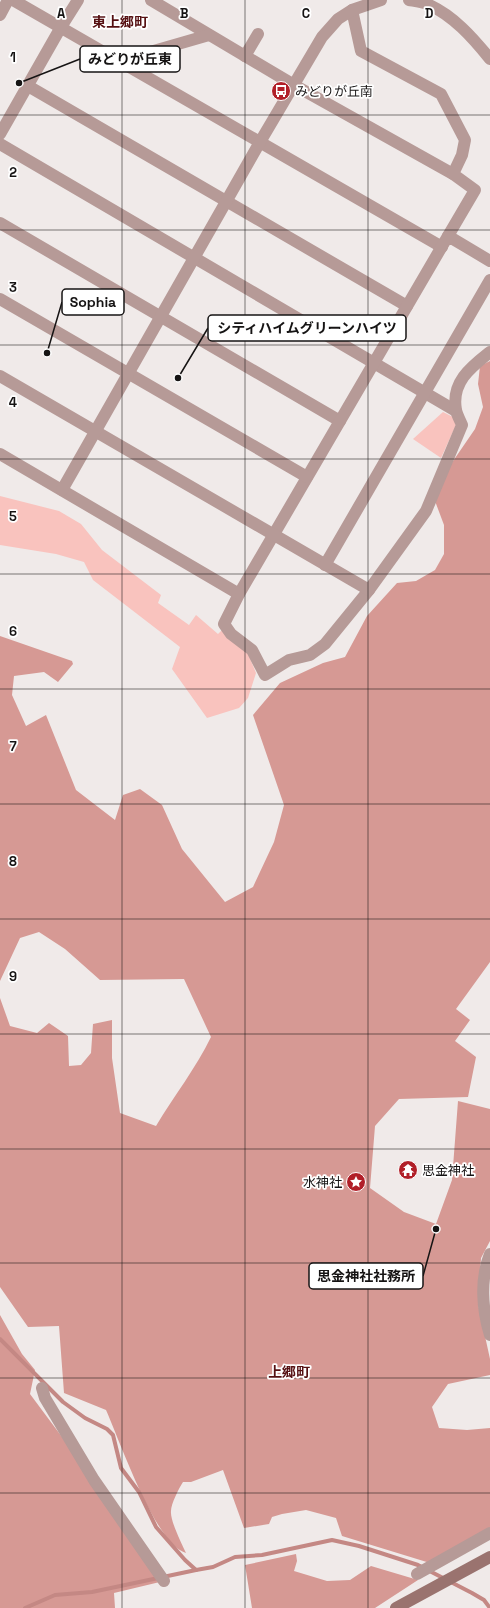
<svg xmlns="http://www.w3.org/2000/svg" width="490" height="1608" viewBox="0 0 490 1608" font-family="'Space Grotesk','Noto Sans JP',sans-serif">
<style>
.green{fill:#f9c3be}
.forest{fill:#d69994}
.lines{fill:none;stroke-linecap:round;stroke-linejoin:round}
.stream{stroke:#c48884;stroke-width:4}
.street{stroke:#b69a97;stroke-width:12}
.secondary{stroke:#9a736f;stroke-width:12}
.grid{fill:none;stroke:#161414;stroke-width:1;stroke-opacity:0.55}
.labels{text-anchor:middle;stroke-width:3.5;stroke-linejoin:round;paint-order:stroke}
.poi-label{font-size:13px;fill:#161414;stroke:#fff;text-anchor:start}
.neighbourhood-label{font-size:14px;font-weight:bold;fill:#551012;stroke:#fff}
.grid-label{font-size:13px;text-anchor:middle;font-weight:bold;fill:#161414;stroke:#fff;stroke-width:3.5;stroke-linejoin:round;paint-order:stroke}
.leader{fill:none;stroke:#161414;stroke-width:1.5}
.callout-dot{fill:#161414;stroke:#fff;stroke-width:1.5}
.callout{fill:#fff;stroke:#161414;stroke-width:1.5}
.callout-label{font-size:14px;text-anchor:middle;font-weight:bold;fill:#161414}
</style>
<rect width="100%" height="100%" fill="#f0eae9"/>
<g class="green">
<path d="M443,412L453,417L456,425L441,458L413,439Z"/>
<path d="M0,496L59,511L81,524L102,550L161,595L158,603L189,625L196,615L218,634L222,630L246,649L256,673L248,698L239,708L207,718L172,669L180,647L93,580L84,562L56,554L0,545Z"/>
</g>
<g class="forest">
<path d="M490,361V962L456,1009L470,1020L455,1041L476,1057L468,1097L399,1099L375,1126L370,1188L404,1212L436,1224L452,1180L458,1101L490,1109V1241L481,1258L478,1304L490,1359V1375L448,1384L432,1407L439,1428L467,1430L490,1428V1531L430,1563L342,1536L336,1518L306,1510L282,1514L272,1517L269,1524L244,1528L223,1470L191,1482H183C179,1488 171,1504 171,1511C170,1521 182,1544 186,1553C155,1544 120,1441 106,1410L64,1393L59,1326L28,1327L0,1287V998L10,1026L37,1033L49,1023L68,1036L69,1066L81,1065L91,1053L93,1024L112,1020V1058L120,1113L156,1126C174,1096 196,1068 211,1037L184,979L100,980L65,949L39,932L20,938L0,981V636L72,661L73,664L58,682L44,672L14,676L12,695L26,726L46,715L76,790L115,820L123,795L140,789L162,805L182,849L225,902L253,887L274,842L284,805L253,715L280,683L323,663L345,657L367,616L397,583L416,581L435,570L444,554V525L435,501L451,464L475,429L483,407L478,384L480,366Z"/>
<path d="M0,1315L22,1354L35,1370L30,1394L94,1480L164,1581L114,1593L115,1608H0Z"/>
<path d="M296,1554L297,1561L294,1571L327,1581L350,1580L371,1566L418,1580L375,1608H252L245,1565Z"/>
</g>
<g class="lines">
<g class="stream">
<path d="M0,1339L63,1402L85,1418L107,1429L113,1435L121,1468L139,1492L156,1527L185,1560L196,1570L213,1567L235,1557L262,1555L332,1540L359,1546L418,1565L472,1593L484,1600L490,1608"/>
<path d="M25,1608L55,1595L92,1592L196,1570"/>
</g>
<g class="street">
<path d="M13,0L442,247"/>
<path d="M151,0L294,85L453,174"/>
<path d="M409,0C414,1 421,2 427,4C453,15 473,38 490,59"/>
<path d="M352,10L361,51L441,94L465,140L462,155L453,174L475,190L448,236"/>
<path d="M0,15L8,0"/>
<path d="M245,56L258,34"/>
<path d="M119,61L209,35"/>
<path d="M28,86L407,306"/>
<path d="M0,134L61,27L78,0"/>
<path d="M0,144L456,411"/>
<path d="M0,223L340,421"/>
<path d="M490,261L448,236L239,594L224,624L231,634L252,650L265,675L289,660L310,655L325,644L369,590L426,511L462,425C460,420 457,415 456,410C451,382 471,367 490,352"/>
<path d="M0,299L307,477"/>
<path d="M0,376L369,590"/>
<path d="M0,454L239,594"/>
<path d="M62,490L260,142L322,37L338,19L352,10L381,0"/>
<path d="M325,565L490,280"/>
<path d="M490,1254C480,1279 482,1309 490,1335"/>
<path d="M42,1388L45,1398L94,1480L164,1581"/>
<path d="M417,1574L490,1533"/>
</g>
<path class="secondary" d="M396,1608L490,1557"/>
</g>
<path class="grid" d="M122,0V1608M245,0V1608M368,0V1608M0,115H490M0,230H490M0,345H490M0,459H490M0,574H490M0,689H490M0,804H490M0,919H490M0,1034H490M0,1149H490M0,1263H490M0,1378H490M0,1493H490"/>
<defs>
<symbol id="bus-disc" viewBox="-11 -11 22 22"><circle r="9.5" fill="#b11f28" stroke="#fff"/><path d="M-5-6H5V4H4V6H2V4H-2V6H-4V4H-5ZM-3.5-4V0h7V-4ZM-3.5 1.2v1.5H-2V1.2ZM2 1.2v1.5H3.5V1.2Z" fill="#fff"/></symbol>
<symbol id="temple-disc" viewBox="-11 -11 22 22"><circle r="9.5" fill="#b11f28" stroke="#fff"/><path d="M0-6L5-2H3V0L6.5 2.5H4V6H1.5V3h-3V6H-4V2.5H-6.5L-3 0V-2H-5Z" fill="#fff"/></symbol>
<symbol id="sight-disc" viewBox="-11 -11 22 22"><circle r="9.5" fill="#b11f28" stroke="#fff"/><path d="M0-6L1.8-2.2L6-1.7L2.9 1.2L3.7 5.4L0 3.3L-3.7 5.4L-2.9 1.2L-6-1.7L-1.8-2.2Z" fill="#fff"/></symbol>
</defs>
<g fill-rule="evenodd">
<use href="#bus-disc" x="270" y="80" width="22" height="22"/>
<use href="#temple-disc" x="397" y="1159" width="22" height="22"/>
<use href="#sight-disc" x="345" y="1171" width="22" height="22"/>
</g>
<g class="labels">
<g class="poi-label">
<text x="295" y="96">みどりが丘南</text>
<text x="422" y="1175">思金神社</text>
<text x="342" y="1187" text-anchor="end">水神社</text>
</g>
<g class="neighbourhood-label">
<text x="120" y="27">東上郷町</text>
<text x="289" y="1377">上郷町</text>
</g>
</g>
<g class="grid-label">
<text x="61" y="18">A</text>
<text x="184" y="18">B</text>
<text x="306" y="18">C</text>
<text x="429" y="18">D</text>
<text x="13" y="62">1</text>
<text x="13" y="177">2</text>
<text x="13" y="292">3</text>
<text x="13" y="407">4</text>
<text x="13" y="521">5</text>
<text x="13" y="636">6</text>
<text x="13" y="751">7</text>
<text x="13" y="866">8</text>
<text x="13" y="981">9</text>
</g>
<path class="leader" d="M19 83L80 59M47 353L62 302M178 378L208 328M436 1229L423 1276"/>
<g class="callout-dot">
<circle cx="19" cy="83" r="4"/>
<circle cx="47" cy="353" r="4"/>
<circle cx="178" cy="378" r="4"/>
<circle cx="436" cy="1229" r="4"/>
</g>
<g class="callout">
<rect x="80" y="46" width="100" height="26" rx="4"/>
<rect x="62" y="289" width="62" height="26" rx="4"/>
<rect x="208" y="315" width="198" height="26" rx="4"/>
<rect x="309" y="1263" width="114" height="26" rx="4"/>
</g>
<g class="callout-label">
<text x="130" y="64">みどりが丘東</text>
<text x="93" y="307">Sophia</text>
<text x="307" y="333">シティハイムグリーンハイツ</text>
<text x="366" y="1281">思金神社社務所</text>
</g>
</svg>
